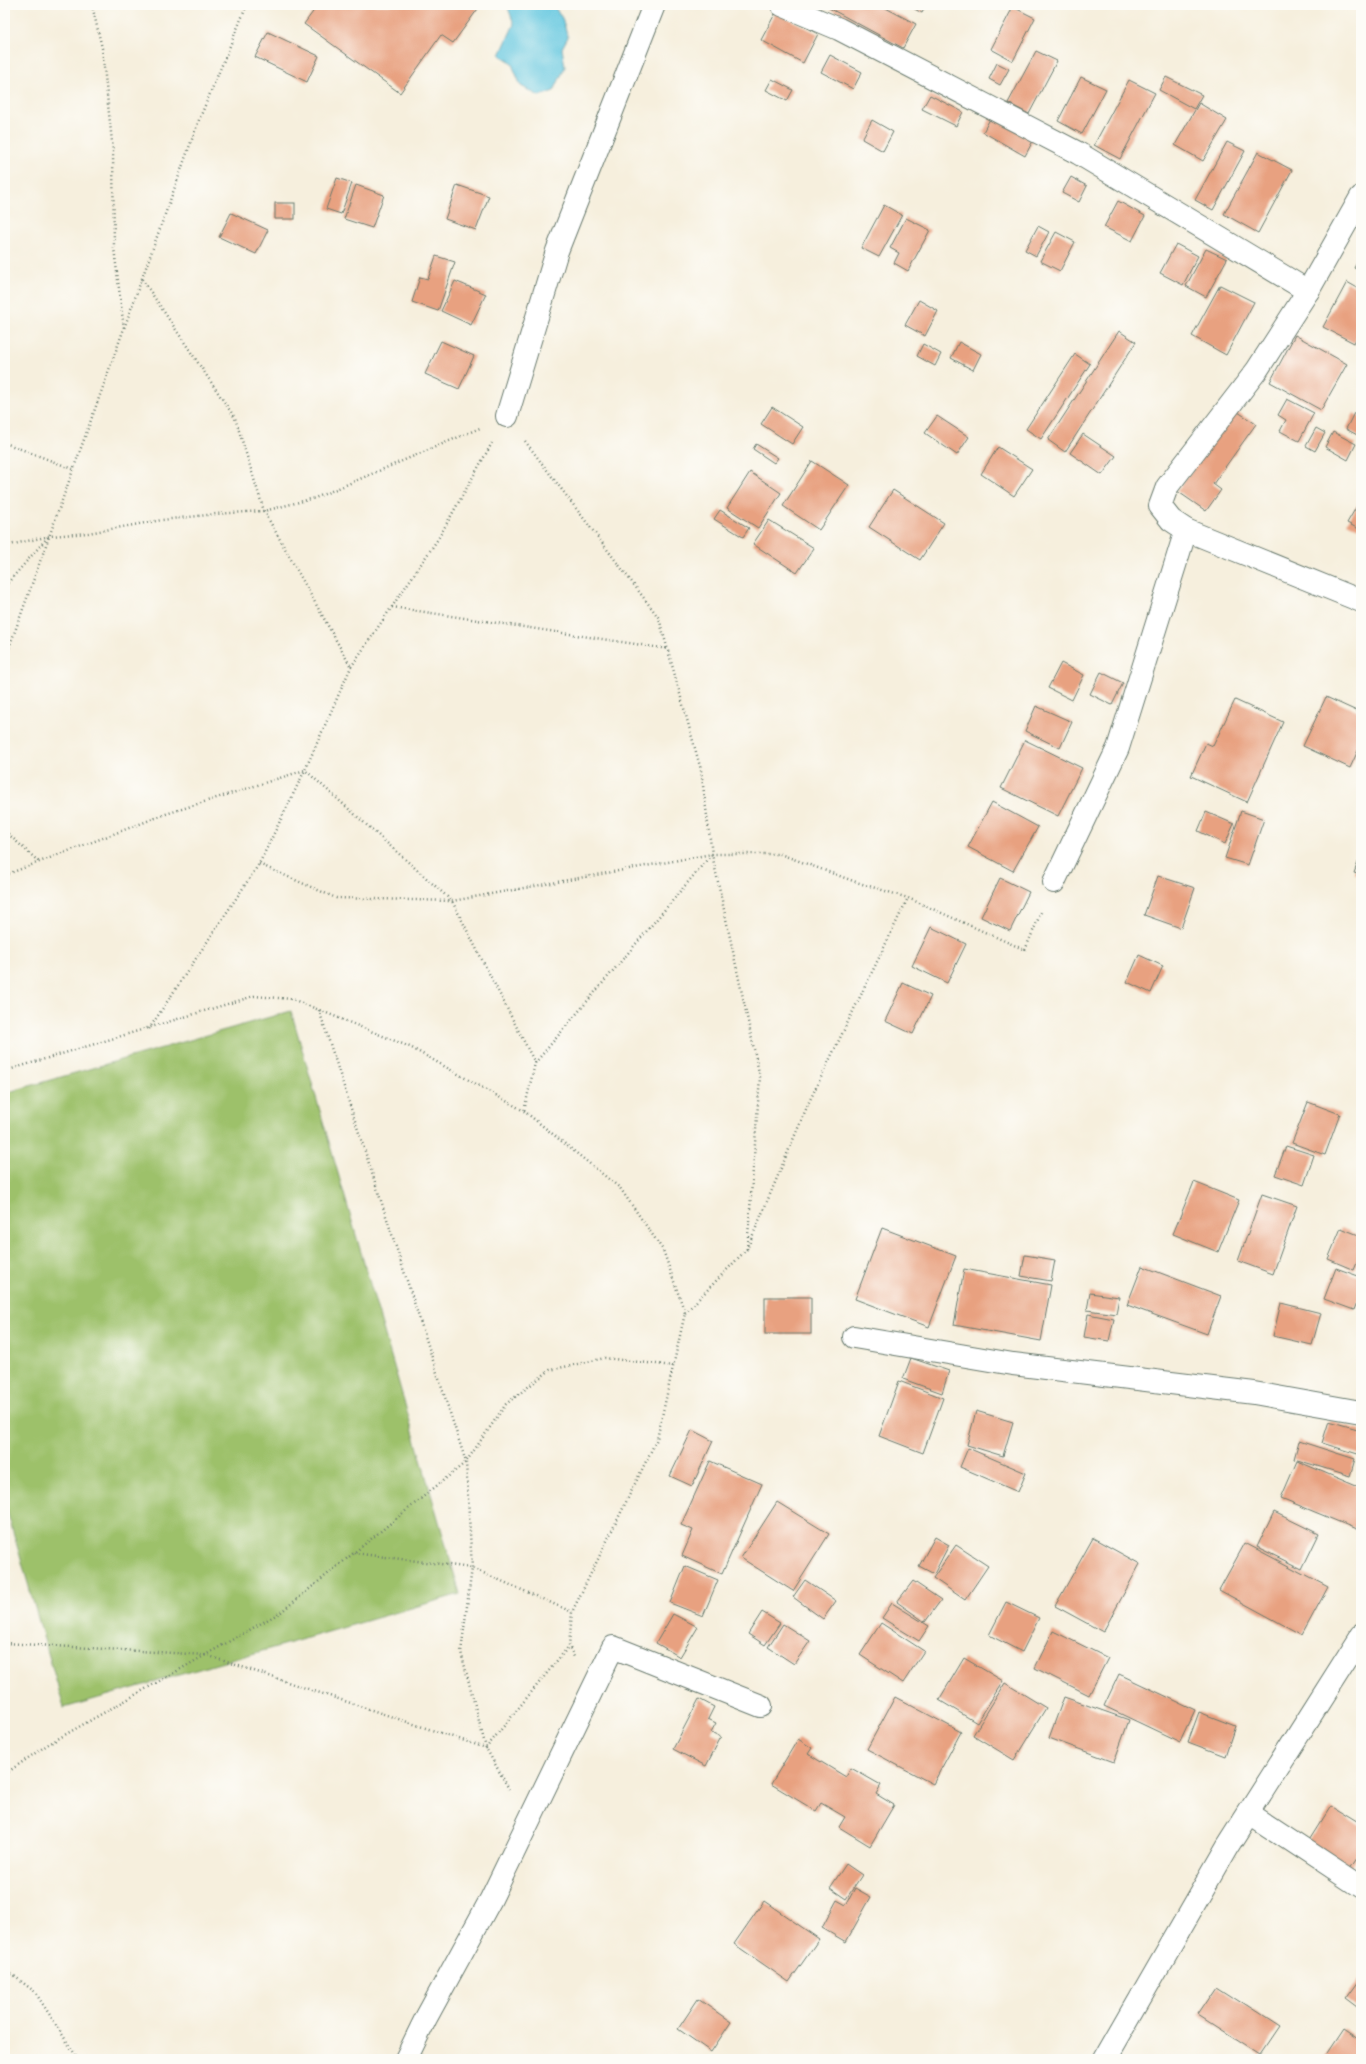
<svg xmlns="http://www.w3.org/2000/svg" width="1366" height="2064" viewBox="0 0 1366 2064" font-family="Itim,sans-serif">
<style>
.green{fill:#9dc16b;stroke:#5e7f50}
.water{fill:#61c6df;stroke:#40828a}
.building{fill:#e8a180}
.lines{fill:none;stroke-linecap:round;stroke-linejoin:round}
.minor-casing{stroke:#6a7b6f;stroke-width:24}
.path{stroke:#6a7b6f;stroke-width:2.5;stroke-dasharray:1 3;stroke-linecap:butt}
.minor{stroke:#fff;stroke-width:22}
</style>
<rect width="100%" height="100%" fill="#fdfcf7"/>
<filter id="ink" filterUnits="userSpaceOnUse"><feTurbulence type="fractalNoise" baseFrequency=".025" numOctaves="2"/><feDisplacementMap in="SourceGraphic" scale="8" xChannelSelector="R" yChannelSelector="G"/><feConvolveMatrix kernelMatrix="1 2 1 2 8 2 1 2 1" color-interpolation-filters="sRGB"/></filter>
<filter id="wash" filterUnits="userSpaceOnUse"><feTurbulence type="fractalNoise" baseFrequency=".012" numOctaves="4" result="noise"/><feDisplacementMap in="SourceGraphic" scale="16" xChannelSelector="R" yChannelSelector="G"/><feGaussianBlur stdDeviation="0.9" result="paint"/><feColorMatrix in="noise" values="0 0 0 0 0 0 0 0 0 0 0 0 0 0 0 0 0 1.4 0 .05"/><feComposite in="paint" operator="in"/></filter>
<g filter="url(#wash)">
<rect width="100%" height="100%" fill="#f6efdd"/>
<path class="green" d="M291,1011L460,1594L64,1708L5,1504V1093Z"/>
<path class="water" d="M507,5H553L562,18L568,37L562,48L565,67L554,91L539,96L521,86L511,62L500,55L514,24Z"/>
<g id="blocks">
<g class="building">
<path d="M318,5H479L480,6L453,43L441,35L400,93L304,24Z"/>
<path d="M830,5H880L916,24L903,48L829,8Z"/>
<path d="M907,5H926L922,13Z"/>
<path d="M1013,7L1035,18L1013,61L991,49Z"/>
<path d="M776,12L818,34L803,63L761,40Z"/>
<path d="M268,32L319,56L307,82L255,57Z"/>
<path d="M1036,51L1057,61L1029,114L1008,103Z"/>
<path d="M830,55L862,72L853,89L821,72Z"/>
<path d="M997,63L1009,69L1000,85L989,79Z"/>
<path d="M1081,77L1106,89L1082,134L1058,121Z"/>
<path d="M1166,77L1202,95L1194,109L1159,90Z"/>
<path d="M772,79L793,90L787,101L766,90Z"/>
<path d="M1129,80L1155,93L1120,159L1094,145Z"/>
<path d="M930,95L963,112L956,126L922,109Z"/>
<path d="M1199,103L1227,120L1203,161L1175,145Z"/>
<path d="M991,117L1034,139L1025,156L983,132Z"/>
<path d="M872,120L893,132L883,151L862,139Z"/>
<path d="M1227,142L1245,151L1213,210L1195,200Z"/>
<path d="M1258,152L1292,170L1258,233L1224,214Z"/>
<path d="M1071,177L1087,186L1079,202L1062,193Z"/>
<path d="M337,178L352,183L341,214L326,209Z"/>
<path d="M356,185L384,195L372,228L344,219Z"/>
<path d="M457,185L489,196L476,230L445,219Z"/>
<path d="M1118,201L1145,216L1132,241L1104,227Z"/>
<rect x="275" y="203" width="20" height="16"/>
<path d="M884,205L902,215L879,257L861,248Z"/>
<path d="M231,213L268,230L256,254L219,237Z"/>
<path d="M906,218L930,230L908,271L894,263L899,253L890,248Z"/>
<path d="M1038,226L1049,232L1036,256L1025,250Z"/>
<path d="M1056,232L1075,242L1060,271L1040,261Z"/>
<path d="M1176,244L1198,256L1183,285L1160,273Z"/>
<path d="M1206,249L1227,259L1206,297L1186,286Z"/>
<path d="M1361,255V272L1354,268Z"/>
<path d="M436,256L455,262L438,311L412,302L420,277L428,279Z"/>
<path d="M455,281L486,294L471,325L441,311Z"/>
<path d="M1347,282L1361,290V329L1354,343L1323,327Z"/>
<path d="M1220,285L1254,302L1226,355L1192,336Z"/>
<path d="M919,300L938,311L925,336L905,325Z"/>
<path d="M1119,331L1136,342L1065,452L1048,440Z"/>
<path d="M1295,335L1347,364L1321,410L1270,382Z"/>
<path d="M441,341L474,356L459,389L425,374Z"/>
<path d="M959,342L981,354L973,370L951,358Z"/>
<path d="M923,344L941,354L935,366L917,356Z"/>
<path d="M1075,354L1090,364L1041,439L1026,429Z"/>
<path d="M1287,399L1314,413L1299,441L1280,431L1286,420L1278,415Z"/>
<path d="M772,407L803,427L792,444L761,424Z"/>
<path d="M1235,410L1256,424L1213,484L1221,490L1206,511L1177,491Z"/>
<path d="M1354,413L1361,418V437L1346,429Z"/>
<path d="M937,416L969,437L957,455L925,433Z"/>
<path d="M1316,428L1325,433L1315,451L1306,446Z"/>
<path d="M1333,432L1356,444L1348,460L1325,447Z"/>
<path d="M1083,434L1116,456L1102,475L1070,453Z"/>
<path d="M756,444L778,458L774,463L753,449Z"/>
<path d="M998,447L1032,469L1014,496L981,474Z"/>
<path d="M812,461L849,485L819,530L783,506Z"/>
<path d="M750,472L781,493L758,528L727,508Z"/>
<path d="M893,490L944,523L920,560L869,527Z"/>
<path d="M1361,499V530L1347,523Z"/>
<path d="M720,510L749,528L743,537L714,519Z"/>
<path d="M769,520L814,548L797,573L753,544Z"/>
<path d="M1061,663L1084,675L1072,700L1048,688Z"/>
<path d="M1101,672L1123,683L1112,705L1090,694Z"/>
<path d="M1326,697L1361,713V744L1350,768L1303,746Z"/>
<path d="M1235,700L1283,722L1247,802L1191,776L1206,743L1213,746Z"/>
<path d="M1036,706L1072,722L1060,748L1025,731Z"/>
<path d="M1025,740L1082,768L1058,816L1001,788Z"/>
<path d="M992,802L1038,827L1013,871L968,847Z"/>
<path d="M1241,811L1264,819L1248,865L1225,858Z"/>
<path d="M1206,812L1234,824L1225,844L1198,831Z"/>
<path d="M1361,855V875L1354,873Z"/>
<path d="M1158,876L1195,888L1181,928L1144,915Z"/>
<path d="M1000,878L1029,892L1010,931L981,917Z"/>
<path d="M931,927L966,944L947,983L912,966Z"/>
<path d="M1139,955L1163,966L1151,993L1127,982Z"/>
<path d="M903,983L931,996L913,1034L885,1021Z"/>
<path d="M1308,1102L1340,1114L1325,1155L1292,1143Z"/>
<path d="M1286,1146L1314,1155L1304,1185L1275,1175Z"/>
<path d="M1194,1182L1239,1200L1218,1252L1173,1234Z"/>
<path d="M1262,1194L1297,1206L1273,1274L1238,1261Z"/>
<path d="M882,1228L956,1256L929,1327L855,1299Z"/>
<path d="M1341,1228L1361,1236V1253L1354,1270L1328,1259Z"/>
<path d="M1025,1255L1055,1260L1051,1281L1021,1276Z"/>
<path d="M1142,1266L1221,1296L1207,1334L1127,1305Z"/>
<path d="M1336,1268L1361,1277V1292L1354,1310L1324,1299Z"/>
<path d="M964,1269L1051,1285L1041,1341L954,1325Z"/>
<path d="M1090,1293L1119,1297L1116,1314L1087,1310Z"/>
<rect x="765" y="1297" width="46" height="37"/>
<path d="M1281,1303L1321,1313L1312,1345L1273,1336Z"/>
<path d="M1088,1314L1114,1319L1109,1341L1084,1337Z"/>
<path d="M911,1358L949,1371L942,1393L903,1379Z"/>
<path d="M899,1381L943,1398L923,1453L879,1436Z"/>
<path d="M976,1411L1013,1422L1003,1456L967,1445Z"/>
<path d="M1329,1421L1361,1430V1455L1322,1443Z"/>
<path d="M692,1430L713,1441L692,1486L670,1476Z"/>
<path d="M1299,1441L1355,1459L1350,1476L1294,1459Z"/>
<path d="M968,1448L1026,1473L1018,1492L960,1467Z"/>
<path d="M710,1461L762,1484L722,1574L682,1556L693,1530L681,1525Z"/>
<path d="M1297,1461L1361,1488V1531L1281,1498Z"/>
<path d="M777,1502L829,1534L793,1591L741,1558Z"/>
<path d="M1274,1512L1319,1534L1302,1569L1257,1547Z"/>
<path d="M935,1537L949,1545L934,1574L919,1566Z"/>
<path d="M1093,1538L1140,1564L1103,1632L1055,1606Z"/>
<path d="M1245,1543L1328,1587L1302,1635L1219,1590Z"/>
<path d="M956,1545L988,1566L965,1600L933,1578Z"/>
<path d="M685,1566L718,1580L703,1616L670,1603Z"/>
<path d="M805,1580L836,1601L823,1619L793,1597Z"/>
<path d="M913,1581L941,1600L925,1622L897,1602Z"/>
<path d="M1006,1602L1039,1618L1022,1652L989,1635Z"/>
<path d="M892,1603L929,1626L919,1641L882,1618Z"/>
<path d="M762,1612L780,1623L765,1645L748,1634Z"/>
<path d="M673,1614L698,1627L680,1657L656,1643Z"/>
<path d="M881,1623L924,1651L903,1683L860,1655Z"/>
<path d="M783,1624L810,1641L794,1664L768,1647Z"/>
<path d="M1053,1631L1108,1658L1089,1695L1035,1668Z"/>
<path d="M964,1658L1003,1681L977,1723L939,1700Z"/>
<path d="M1119,1674L1195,1710L1180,1742L1104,1706Z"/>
<path d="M1005,1683L1046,1708L1014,1760L973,1735Z"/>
<path d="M895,1697L961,1732L933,1784L867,1749Z"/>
<path d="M1064,1697L1129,1720L1114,1762L1049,1738Z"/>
<path d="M699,1699L714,1707L708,1719L716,1723L711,1732L721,1737L706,1766L673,1749Z"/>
<path d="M1199,1712L1235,1726L1225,1756L1188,1742Z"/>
<path d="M798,1739L812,1748L808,1754L846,1777L851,1768L881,1785L876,1794L894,1805L870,1846L839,1827L845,1817L821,1803L816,1811L771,1784Z"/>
<path d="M1330,1807L1361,1826V1851L1350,1868L1308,1842Z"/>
<path d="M846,1864L862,1875L846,1899L830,1888Z"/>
<path d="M855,1888L871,1897L846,1942L822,1928L837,1900L846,1905Z"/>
<path d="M764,1901L819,1939L789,1982L734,1944Z"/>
<path d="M1361,1977V2011L1345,1999Z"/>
<path d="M1217,1987L1279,2027L1260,2055L1198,2015Z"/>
<path d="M698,1999L731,2022L711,2052L678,2029Z"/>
<path d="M1343,2029L1361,2041V2059H1330L1325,2056Z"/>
</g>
</g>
</g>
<g filter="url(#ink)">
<use href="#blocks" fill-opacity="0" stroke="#6a7b6f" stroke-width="1"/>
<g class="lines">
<defs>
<g id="minor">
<path d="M782,5L839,29L1078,153L1308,291"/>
<path d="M507,416L557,251L654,5"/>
<path d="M1186,530L1171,520L1160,506L1167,487L1257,370L1308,291L1361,197"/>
<path d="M1054,882L1118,748L1186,530L1361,601"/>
<path d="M854,1337L1013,1364L1254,1393L1361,1412"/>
<path d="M1249,1813L1361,1887"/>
<path d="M406,2059L426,2018L491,1899L613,1647L761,1706"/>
<path d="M1105,2059L1227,1847L1361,1636"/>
</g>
</defs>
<use href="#minor" class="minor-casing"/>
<g class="path">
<path d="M92,5L102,48L113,151L114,248L124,329"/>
<path d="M142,279L235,418L264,511L351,667"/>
<path d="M525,441L659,618L701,770L712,854L760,1077L747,1249"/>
<path d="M5,443L73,469"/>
<path d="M5,546L50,536L88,533L162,520L216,514L264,511L315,498L480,428"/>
<path d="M5,586L48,537"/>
<path d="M392,607L668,649"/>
<path d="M5,659L199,120L247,5"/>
<path d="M5,831L39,862"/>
<path d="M259,864L336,898L452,901L712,854H780L856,882L908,898L1025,950L1042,910"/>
<path d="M5,875L166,814L305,770L452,901L535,1063L524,1111"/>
<path d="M319,1010L466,1462L472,1568L461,1652L486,1748L509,1789"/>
<path d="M149,1029L259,864L305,770L351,667L438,539L492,443"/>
<path d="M535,1063L711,855"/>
<path d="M5,1071L254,996L292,999L410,1047L524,1111L620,1188L663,1250L685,1313L657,1439L572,1612L569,1646L574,1657"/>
<path d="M685,1313L747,1249L809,1102L908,898"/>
<path d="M354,1553L472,1568L572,1612"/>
<path d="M5,1643L206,1655L486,1748L569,1646"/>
<path d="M5,1774L47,1745L281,1612L466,1462L506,1404L550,1370L605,1358L673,1366"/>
<path d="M5,1969L35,1992L78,2059"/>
</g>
<use href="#minor" class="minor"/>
</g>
</g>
<rect width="1366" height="2064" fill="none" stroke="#fdfcf7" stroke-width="20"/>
</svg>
